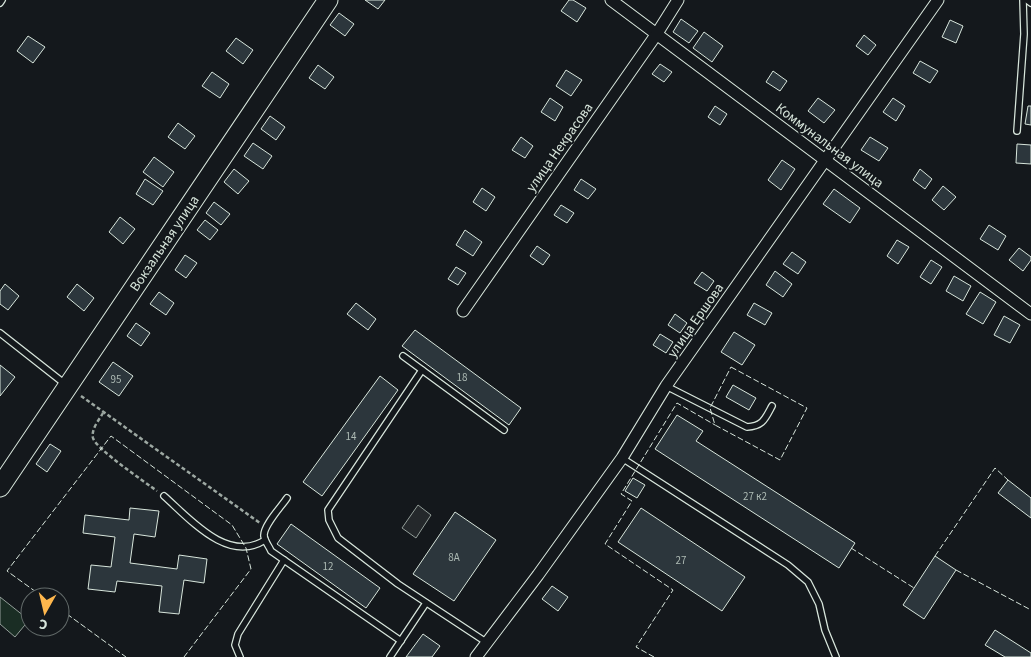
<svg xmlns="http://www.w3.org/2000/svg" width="1031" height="657" viewBox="0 0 1031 657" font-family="'Source Sans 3',sans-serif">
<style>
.green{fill:#1a2d24;stroke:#939e99}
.parking{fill:#24282b;stroke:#939e99}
.building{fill:#2c363c;stroke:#d8e6dc}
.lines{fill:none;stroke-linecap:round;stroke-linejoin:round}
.lane-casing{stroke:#d8e6dc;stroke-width:8}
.street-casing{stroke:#d8e6dc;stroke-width:13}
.primary-casing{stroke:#d8e6dc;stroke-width:21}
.path{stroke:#9da8a2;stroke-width:2.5;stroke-dasharray:4 2.5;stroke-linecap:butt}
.lane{stroke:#14181c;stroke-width:5.5}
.street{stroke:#14181c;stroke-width:11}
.primary{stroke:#14181c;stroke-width:19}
.fence{stroke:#d8e6dc;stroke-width:1;stroke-dasharray:6 2.5;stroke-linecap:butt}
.labels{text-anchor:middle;stroke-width:4;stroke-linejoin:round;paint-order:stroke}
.number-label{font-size:11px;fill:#adbab4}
.street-label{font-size:14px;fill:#d8e6dc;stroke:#14181c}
</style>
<rect width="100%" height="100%" fill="#14181c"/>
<path class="green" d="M0,597L29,620L15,637L0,624Z"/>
<path class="parking" d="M418,505L431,515L416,538L402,528Z"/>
<g class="building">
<path d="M365,0H385L378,9Z"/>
<path d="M569,0H573L586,8L577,22L561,11Z"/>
<path d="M339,13L354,24L345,36L330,25Z"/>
<path d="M681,19L698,31L689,43L673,32Z"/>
<path d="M950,20L963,26L956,43L942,37Z"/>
<path d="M704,32L723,46L712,62L693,48Z"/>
<path d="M864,35L876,45L868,55L856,46Z"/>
<path d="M28,36L45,47L33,63L17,51Z"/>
<path d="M236,38L253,50L243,64L226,51Z"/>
<path d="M920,61L938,71L930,83L913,73Z"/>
<path d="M660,64L672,72L664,82L652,74Z"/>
<path d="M318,65L334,77L325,89L309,78Z"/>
<path d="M566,70L582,80L571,96L556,86Z"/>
<path d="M773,71L787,81L780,91L766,82Z"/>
<path d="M212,72L229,84L220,98L202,86Z"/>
<path d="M550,98L563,107L555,121L541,112Z"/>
<path d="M818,98L835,110L824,123L808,111Z"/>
<path d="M893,98L905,106L896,121L883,112Z"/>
<path d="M715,106L727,114L720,125L708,117Z"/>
<path d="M1028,106H1031V125L1025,124Z"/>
<path d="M270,116L285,127L276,140L261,129Z"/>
<path d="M178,123L195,136L185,149L168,137Z"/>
<path d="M521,137L533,146L525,158L512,150Z"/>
<path d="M870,137L888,148L879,161L861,150Z"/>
<path d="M253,143L272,156L263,169L244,156Z"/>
<path d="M1017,144L1031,145V164L1016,163Z"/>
<path d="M154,157L174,172L163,187L143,172Z"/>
<path d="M782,160L795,169L781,190L768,180Z"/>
<path d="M234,169L249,181L238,194L224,182Z"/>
<path d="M920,169L932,179L925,189L913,180Z"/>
<path d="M145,179L163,191L153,205L136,194Z"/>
<path d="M581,179L596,189L588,199L574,190Z"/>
<path d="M943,186L956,197L944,210L932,200Z"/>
<path d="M482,188L495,197L486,211L473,202Z"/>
<path d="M834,189L860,208L850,223L823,204Z"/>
<path d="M214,202L230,214L221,225L206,213Z"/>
<path d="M561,205L574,213L567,223L554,215Z"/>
<path d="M120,217L135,229L123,244L109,232Z"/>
<path d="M205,220L218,230L210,240L197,230Z"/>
<path d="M989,225L1006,236L998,250L980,239Z"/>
<path d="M465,230L482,242L473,256L456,245Z"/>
<path d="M897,240L909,247L898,264L887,256Z"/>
<path d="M537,246L550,255L543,265L530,256Z"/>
<path d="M1019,248L1031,257V260L1023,271L1009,260Z"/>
<path d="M792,252L806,262L798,274L783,264Z"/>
<path d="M185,255L197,263L186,278L175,270Z"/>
<path d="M931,260L942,267L931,284L920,277Z"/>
<path d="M456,267L466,273L458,285L448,279Z"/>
<path d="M775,271L792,284L783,297L766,285Z"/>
<path d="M702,272L714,281L707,291L694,283Z"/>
<path d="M954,276L971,286L963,301L946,291Z"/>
<path d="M5,284L19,296L8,310L0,304V291Z"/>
<path d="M77,284L94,298L84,311L67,297Z"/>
<path d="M159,292L174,303L166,315L150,304Z"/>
<path d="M980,292L996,302L983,324L966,314Z"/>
<path d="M356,303L376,319L368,330L347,314Z"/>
<path d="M754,303L772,313L765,325L747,315Z"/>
<path d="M675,314L687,323L680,333L668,325Z"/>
<path d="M1004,316L1020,325L1010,343L994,335Z"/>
<path d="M136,323L150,333L141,346L127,336Z"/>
<path d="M415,330L521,408L509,425L402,346Z"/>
<path d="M734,332L755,345L742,365L721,352Z"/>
<path d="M660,334L673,342L666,353L653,345Z"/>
<path d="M113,362L133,376L119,396L99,382Z"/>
<path d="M0,365L15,377L0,396Z"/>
<path d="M380,376L398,390L322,496L303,482Z"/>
<path d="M733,385L756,398L749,410L726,397Z"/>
<path d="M677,415L703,431L696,441L855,543L839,568L655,449Z"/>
<path d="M50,444L61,451L47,472L36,464Z"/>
<path d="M633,478L645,485L637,498L625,491Z"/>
<path d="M1008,480L1031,498V518L998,493Z"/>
<path d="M130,508L159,511L155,537L134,534L130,563L177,569L179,555L207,559L204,583L184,580L179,614L159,612L162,586L117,581L115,592L88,589L91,565L111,567L115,537L83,533L85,515L129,520Z"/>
<path d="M641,508L745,577L722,611L618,542Z"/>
<path d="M455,512L496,540L454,601L413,574Z"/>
<path d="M291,524L380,588L366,608L277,544Z"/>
<path d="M935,556L956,570L924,619L903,605Z"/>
<path d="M552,586L568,597L558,611L542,599Z"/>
<path d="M995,630L1031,653V657H1005L985,645Z"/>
<path d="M423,634L440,646L432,657H406Z"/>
</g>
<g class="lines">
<defs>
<g id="lane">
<path d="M1027,0L1031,3"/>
<path d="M0,3L2,0"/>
<path d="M1017,131L1024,34L1023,0"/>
<path d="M0,333L65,384"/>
<path d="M403,356L504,430"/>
<path d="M422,370L328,510L329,520L338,538L398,584L486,642"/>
<path d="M666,386L747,427C763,426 765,419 772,406"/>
<path d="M622,458L788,565L808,582L819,604L825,630L836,657"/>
<path d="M164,496C190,519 228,564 265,540"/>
<path d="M287,498C281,507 263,526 264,536C265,542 269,546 271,551L401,641"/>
<path d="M240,657L235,645L238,634L284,560"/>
<path d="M390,657L426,603"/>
</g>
<g id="street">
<path d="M611,0L1031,314"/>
<path d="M463,311L656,35L678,0"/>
<path d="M476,657L538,575L622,458L666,386L938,0"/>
</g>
<path id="primary" d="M0,487L328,0"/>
</defs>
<use href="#lane" class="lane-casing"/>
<use href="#street" class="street-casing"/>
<use href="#primary" class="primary-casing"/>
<g class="path">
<path d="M81,396L260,523"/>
<path d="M103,413C99,420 91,429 93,438C96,449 145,482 157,491"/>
</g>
<use href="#lane" class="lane"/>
<use href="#street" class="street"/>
<use href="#primary" class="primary"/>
<g class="fence">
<path d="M731,367L807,408L780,460L715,425L710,408Z"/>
<path d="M851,548L914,588"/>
<path d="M935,556L995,468L1008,480"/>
<path d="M956,570L1031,610"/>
<path d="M43,597L7,571L111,436L232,525L246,548L251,569L184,657"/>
<path d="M60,609L126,657"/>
<path d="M654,657L636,647L673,590L605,544L632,501L621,494L677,403L715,425"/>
</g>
</g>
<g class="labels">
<g class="number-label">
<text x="462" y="381">18</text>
<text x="116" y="383">95</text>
<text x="351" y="440">14</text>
<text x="755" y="500">27 к2</text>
<text x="454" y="561">8А</text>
<text x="681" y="564">27</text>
<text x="328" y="570">12</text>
</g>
<g class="street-label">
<text transform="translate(830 145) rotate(37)" y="5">Коммунальная улица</text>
<text transform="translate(559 147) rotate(-55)" y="5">улица Некрасова</text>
<text transform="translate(164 243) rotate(-56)" y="5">Вокзальная улица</text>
<text transform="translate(695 320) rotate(-55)" y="5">улица Ершова</text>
</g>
</g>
<g transform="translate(45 612) rotate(188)"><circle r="24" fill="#14181c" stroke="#626a69"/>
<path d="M0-4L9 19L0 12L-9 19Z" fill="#ffb74d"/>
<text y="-8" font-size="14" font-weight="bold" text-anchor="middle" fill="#d8e6dc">С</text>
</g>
</svg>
